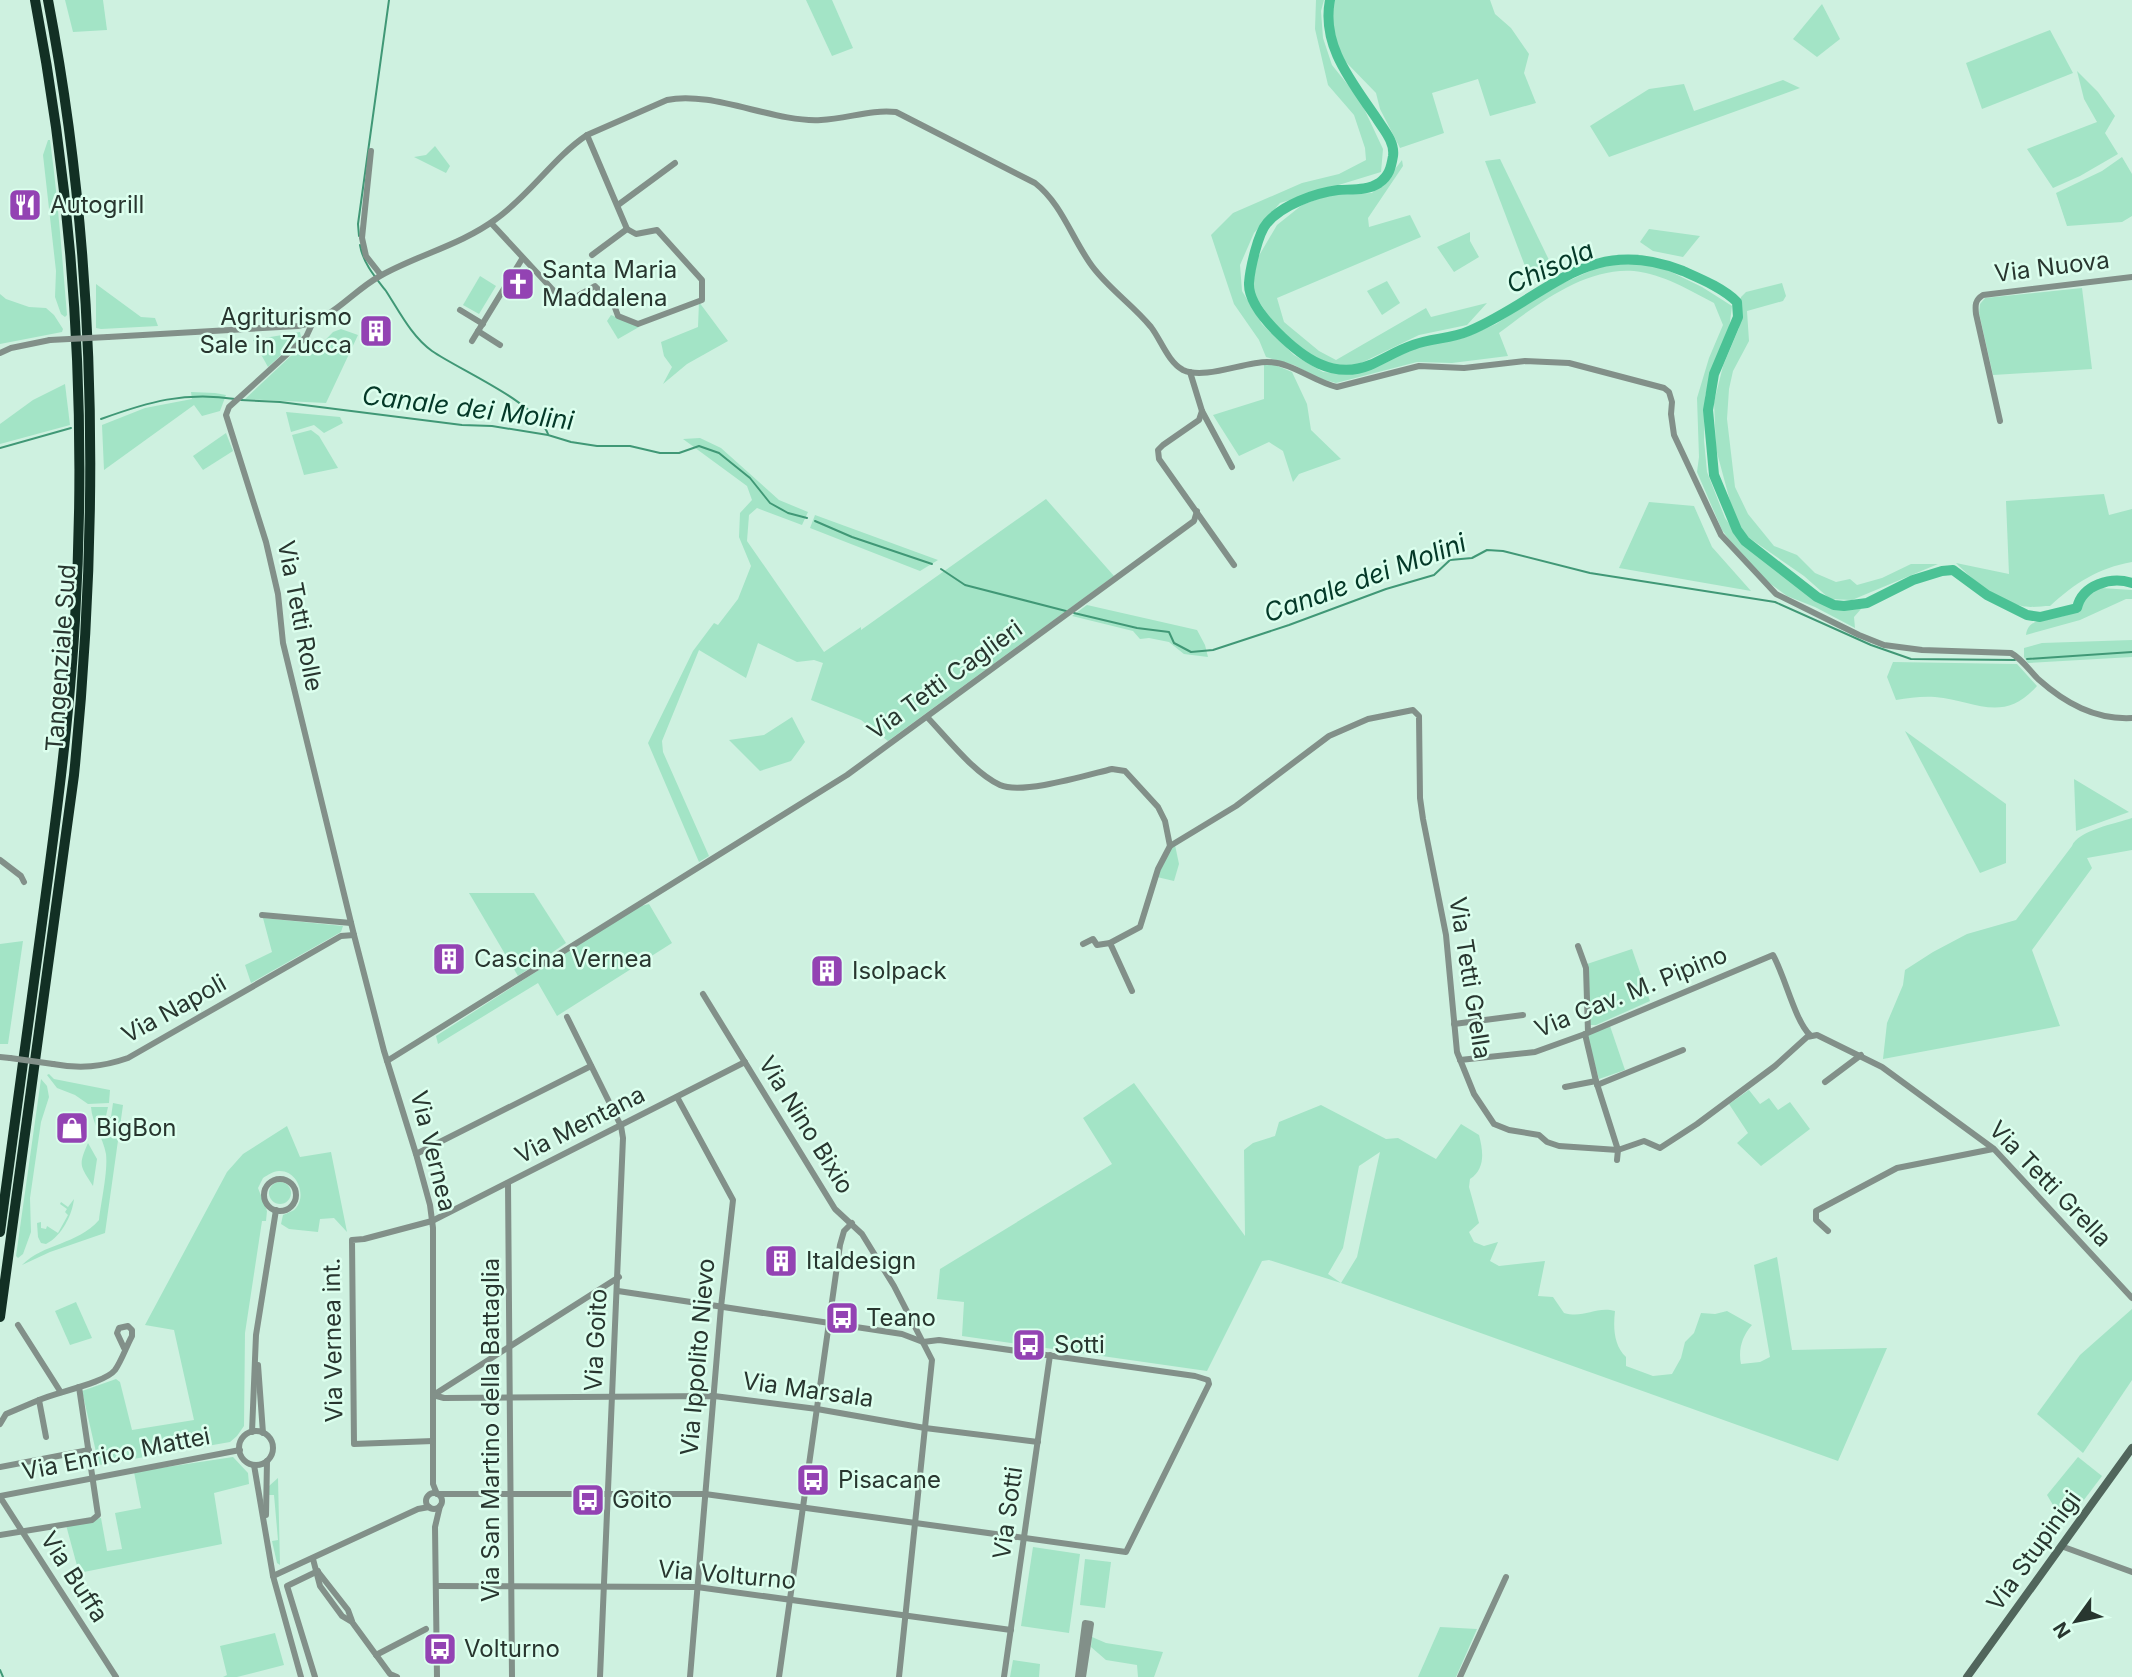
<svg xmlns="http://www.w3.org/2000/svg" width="2132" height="1677" viewBox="0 0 2132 1677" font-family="Inter,sans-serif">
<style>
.green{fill:#a3e4c6;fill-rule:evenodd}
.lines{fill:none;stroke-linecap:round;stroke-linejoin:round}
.stream{stroke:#409876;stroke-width:2}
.river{stroke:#4bc295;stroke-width:10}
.street{stroke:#829089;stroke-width:6}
.secondary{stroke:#51665c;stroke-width:8}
.highway{stroke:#123024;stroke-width:10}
.street-bridge{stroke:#829089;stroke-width:6}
.labels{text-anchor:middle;stroke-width:5;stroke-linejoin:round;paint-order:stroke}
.poi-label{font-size:24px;fill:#28362f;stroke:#dcffee;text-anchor:start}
.street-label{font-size:24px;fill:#28362f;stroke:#dcffee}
.water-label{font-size:26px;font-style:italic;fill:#043928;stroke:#dcffee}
</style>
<rect width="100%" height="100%" fill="#cef1e0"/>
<g class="green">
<path d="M65,0H103L107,30L73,32Z"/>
<path d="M806,0H832L853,48L832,56Z"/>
<path d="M1316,0H1324L1321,11L1323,38L1332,65L1360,100L1383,149L1381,172L1280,203L1254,233L1240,265L1242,291L1262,324L1294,355L1323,372L1348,374L1368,370L1398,355L1423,346L1464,338L1496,324L1550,289L1599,267L1627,262L1663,268L1702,287L1732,306L1729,330L1720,349L1705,396L1704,440L1707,472L1725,518L1743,544L1815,599L1836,610L1861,609L1854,617L1855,628L1815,607L1787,596L1768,582L1736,549L1722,530L1697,472L1699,457L1697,398L1709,358L1723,325L1714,303C1689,290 1663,274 1634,271C1585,267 1536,305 1499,333L1508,356L1452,363L1417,362L1336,383L1318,378L1294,365L1266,357L1259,340L1234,304L1211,235L1233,213L1302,183L1339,174L1366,160L1365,148L1354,115L1328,85L1315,29Z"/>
<path d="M1335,0H1490L1495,14L1511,28L1529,54L1524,73L1536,103L1490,116L1478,79L1432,93L1444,133L1400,148L1380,109L1376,93L1342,58L1335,46L1333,15Z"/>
<path d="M1822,4L1840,39L1817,57L1793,39Z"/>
<path d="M2050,30L2073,73L1982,109L1966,63Z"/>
<path d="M2077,71L2098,92L2115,116L2105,133L2118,154L2080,176L2053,188L2027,149L2097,122L2084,99Z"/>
<path d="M1783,80L1800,88L1609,157L1590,126L1649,89L1684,84L1694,111Z"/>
<path d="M48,140H50C58,198 62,257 67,315L65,317L61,314L55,297L56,271L43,155Z"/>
<path d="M435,146L450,166L446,173L414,157L426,155Z"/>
<path d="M2122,157L2132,174V216L2122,222L2067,226L2056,193L2102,171Z"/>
<path d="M1500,159L1549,260L1528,274L1485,161Z"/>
<path d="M1402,160L1403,166L1368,218L1369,227L1410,215L1421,237L1277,298L1284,322L1319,351L1336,360L1426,308L1431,317L1487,303L1467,325L1419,335L1357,365L1334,366L1310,355L1274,324L1252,291L1257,259L1277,225L1302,205L1329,195L1372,193L1385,182Z"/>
<path d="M1649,229L1700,236L1683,257L1653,251L1640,242Z"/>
<path d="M1470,232V241L1479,257L1454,272L1437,247Z"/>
<path d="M480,276L496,286L479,314L463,305Z"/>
<path d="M1387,281L1400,303L1382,315L1367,291Z"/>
<path d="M1782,283L1786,296L1783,301L1747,311L1749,341L1733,371L1729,389L1727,419L1735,487L1748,514L1774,546L1797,555L1815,573L1836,582L1850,579L1857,585L1882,578L1911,564H1938L1852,600L1830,599L1804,576L1745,535L1733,512L1716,449L1714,402L1723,366L1739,328L1741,297L1746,292Z"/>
<path d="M96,284L141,317L155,318L158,326L101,329L96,328Z"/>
<path d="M2082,288L2092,369L1993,375L1979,313L1980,304L1985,298Z"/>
<path d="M0,294L6,299L29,307L46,308L54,315L63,329L62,332L0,344Z"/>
<path d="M699,302L728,341L687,364L663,384L672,367L664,356L661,342L698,327Z"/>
<path d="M611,315L639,327L618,339L607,321Z"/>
<path d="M341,329L358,335L326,403L245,399L295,352L301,356H310L333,332Z"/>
<path d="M300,332L301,337L268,367L253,340Z"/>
<path d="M1264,365H1275L1292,372L1307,404L1311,430L1341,459L1299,474L1293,482L1283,451L1269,442L1239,456L1213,415L1264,399Z"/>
<path d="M65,384L70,425L0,444V424L33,400Z"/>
<path d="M191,392L215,393L226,395L220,411L202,416L194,405L104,470L102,425L145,408L192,399Z"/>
<path d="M286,412L340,417L343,423L324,433L314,425L291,432Z"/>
<path d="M311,430L319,436L338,468L304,475L292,435Z"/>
<path d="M226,433L233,451L203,470L193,456Z"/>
<path d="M700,438L721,448L779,500L808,512L802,525L757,508L749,515L747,541L824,652L861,627V630L1046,499L1114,576L888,741L861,720L811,700L823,663L814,660L797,662L758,643L746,678L699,650L662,741L663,752L709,856L699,862L648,743L693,651L714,623L718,625L738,599L751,566L739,537L740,513L752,500L747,486L683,439Z"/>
<path d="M2104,494L2109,515L2132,509V562C2098,568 2075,583 2050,606C2041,606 2030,608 2022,606C1997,600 1974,581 1956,563L2009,574L2006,501Z"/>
<path d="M1649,502L1694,506L1712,547L1751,591L1619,568Z"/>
<path d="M815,515L938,560L920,571L810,528Z"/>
<path d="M2101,588L2132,590V599H2126L2080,620L2026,635C2028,616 2052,620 2067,615C2077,612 2077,608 2082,600C2086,595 2096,592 2101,588Z"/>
<path d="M1087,605L1197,630L1205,645L1208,657L1184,654L1169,642L1149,638L1140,639L1133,631L1072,616Z"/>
<path d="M2132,640V657L2028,663L2024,657V648L2042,643Z"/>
<path d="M1893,662L2017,664L2037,686C2003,724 1976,701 1935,697C1922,696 1909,698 1896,700L1887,677Z"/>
<path d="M792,717L805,742L791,761L760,771L729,740L764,735Z"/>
<path d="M1905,731L2006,804V863L1980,873Z"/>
<path d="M2074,779L2129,812L2076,831Z"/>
<path d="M2132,818V850L2087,858L2092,868L2032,950L2060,1026L1883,1059L1887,1023L1903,985L1905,970L1933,952L1967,934L2016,920L2072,846C2077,831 2117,823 2132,818Z"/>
<path d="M1175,845L1179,864L1174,881L1157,877L1169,851Z"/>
<path d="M469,893H534L566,943L518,976Z"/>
<path d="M649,904L672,943L557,1016L538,983L438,1044L436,1036L637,907Z"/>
<path d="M263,918L343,926L341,932L251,983L245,965L272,952Z"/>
<path d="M23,941L8,1044H0V944Z"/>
<path d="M1632,949L1650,1001L1596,1025H1590L1587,964Z"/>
<path d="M1610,1026L1625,1070L1599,1079L1586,1035Z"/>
<path d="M49,1074L54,1079L110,1090L109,1103L88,1104L75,1095L57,1088L47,1075Z"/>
<path d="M41,1079L47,1086L49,1097L41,1122L30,1198L31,1232L23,1254L18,1258L16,1256Z"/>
<path d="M1134,1083L1245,1236L1244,1150L1253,1143L1275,1136L1279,1122L1321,1105L1386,1139L1398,1138L1436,1159L1461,1124L1479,1135C1483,1151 1486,1168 1470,1179L1469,1187L1479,1223L1469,1232L1474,1242L1484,1246L1498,1242L1490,1261L1499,1266L1545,1261L1538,1296L1553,1297L1564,1313C1584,1319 1595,1306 1615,1311C1613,1328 1614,1346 1626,1357V1366L1653,1376L1672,1374L1681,1358L1685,1342L1694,1333L1701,1313L1715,1314L1727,1311L1752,1325C1742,1336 1738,1350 1741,1364L1760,1362L1770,1357L1754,1265L1777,1257L1792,1350L1887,1348L1838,1461L1341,1283L1269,1260L1262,1261L1207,1371L962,1336L964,1302L937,1299L940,1269L1112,1164L1083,1118ZM1380,1152L1357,1257L1341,1283L1328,1274L1343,1248L1359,1166Z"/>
<path d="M1749,1090L1760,1104L1769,1098L1778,1110L1790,1102L1810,1129L1761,1166L1737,1143L1748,1133L1729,1104Z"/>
<path d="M113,1103L123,1105L105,1233L50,1252L22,1265C44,1243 77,1245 99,1220C101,1202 108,1172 106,1154C103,1137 92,1123 91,1107H108L106,1116L111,1117Z"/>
<path d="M287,1126L300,1157L331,1152L347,1232L334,1218L320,1219L318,1232L289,1229L281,1224L283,1215C287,1213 291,1212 294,1210C308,1198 298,1170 279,1171C273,1171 268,1175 263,1178L258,1188L267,1211L266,1221H262L245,1333L244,1426L237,1436L230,1442L99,1465L82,1391L116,1379L120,1382L132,1430L194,1420L174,1330L145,1325L227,1172L243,1154Z"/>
<path d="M88,1143L97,1159L93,1186C80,1165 78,1166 88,1143Z"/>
<circle cx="280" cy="1193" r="11"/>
<path d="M74,1199C72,1215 62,1236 46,1244L41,1243L38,1237L37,1223L41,1222V1228L46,1229L47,1226L58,1233L68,1215L65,1212L67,1209L60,1204L61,1202L68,1207Z"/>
<path d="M76,1302L92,1338L70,1345L55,1311Z"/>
<path d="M2132,1309V1380L2083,1453L2037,1414L2080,1355Z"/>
<path d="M233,1457L248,1473L249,1484L214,1493L222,1544L79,1573L66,1525L101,1518L107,1551L122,1549L115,1513L141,1508L134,1472Z"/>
<path d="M2078,1457L2102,1476L2065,1525L2047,1495Z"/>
<path d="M278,1478L280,1565L277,1563L272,1541L278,1540L274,1495H268L269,1486Z"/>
<path d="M1033,1547L1080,1554L1069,1633L1021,1626Z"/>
<path d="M1085,1559L1111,1562L1105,1608L1080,1605Z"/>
<path d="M1440,1627L1477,1629L1456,1677H1418Z"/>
<path d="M275,1633L284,1665L237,1677H223L227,1675L220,1646Z"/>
<path d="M1092,1637L1106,1643L1163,1652L1154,1677H1138L1137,1665L1106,1660L1091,1647Z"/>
<path d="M1013,1660L1040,1664L1039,1677H1010Z"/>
</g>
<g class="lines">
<g class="stream">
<path d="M359,236L358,224L389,0"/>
<path d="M360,245C363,263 375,277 386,291C399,311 412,337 432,351C461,371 536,402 548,434"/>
<path d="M241,400L280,402L462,425L492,426L548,435L571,442L597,446H630L660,453H679L699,446L719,453L750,478L770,503L788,513L807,518"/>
<path d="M101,419C148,402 185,391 235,399"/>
<path d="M0,448L71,428"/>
<path d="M815,521L852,537L932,564"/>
<path d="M941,569L965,585L1066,611"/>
<path d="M1074,613L1137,628L1169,632L1174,643L1191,652L1213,650L1289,625L1386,589L1434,575L1450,560L1472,558L1487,550L1503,551L1590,573L1775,602L1871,645L1911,659L2015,660"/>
<path d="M2027,659L2132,652"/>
<path d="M0,1670L3,1677"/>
</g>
<path class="river" d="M1330,0C1321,46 1352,82 1377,119C1384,130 1395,142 1393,156C1391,168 1389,176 1379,183C1367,191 1351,189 1338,190C1315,193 1282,205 1267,223C1258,233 1250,269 1249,283C1248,301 1265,320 1277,332C1303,358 1333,380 1370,365C1384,359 1398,350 1413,345C1431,338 1451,339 1469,331C1547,298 1588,233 1683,271C1701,279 1723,288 1737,302L1738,317L1714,374L1708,410L1714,475L1737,530L1745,541L1817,597L1834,605L1844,606L1867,603L1913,580L1942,571L1953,570L1987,595L2027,615L2040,617L2077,608C2082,585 2111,576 2132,583"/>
<g class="street">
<path d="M587,135L627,229"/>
<path d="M371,151L362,238L366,256L381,275"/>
<path d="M618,205L675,163"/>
<path d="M491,223L565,303L595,286L614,305L618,316L638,324L702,300V280L657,230L636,234L627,229"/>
<path d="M592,255L627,229"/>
<path d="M460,310L483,324"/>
<path d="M313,322L306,337L229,407L226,415L266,542L278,594L283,643L354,935L384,1051L416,1154L430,1205L433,1228V1484L437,1494"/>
<path d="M478,331L500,345"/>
<path d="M108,337L298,326C333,320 351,292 380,276C417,255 461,245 496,219C530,195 553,158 587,135L667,100C711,90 775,123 821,120C847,119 871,109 896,112L1035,183C1062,204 1072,239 1092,266C1109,289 1133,305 1151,327C1161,340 1168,362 1183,370C1204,380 1244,362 1267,362C1292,362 1314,382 1337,387L1419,366L1464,368L1525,361L1569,363L1664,388L1669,392L1672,402L1671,414L1674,435L1721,535L1776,594L1859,635L1884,645L1922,650L2011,653C2022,659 2029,670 2038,679C2065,703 2095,720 2132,718"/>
<path d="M472,341L522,259"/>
<path d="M0,353L11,348L50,340"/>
<path d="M1190,372L1202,411L1199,420L1163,445L1158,450L1159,459L1234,565"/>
<path d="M1202,411L1232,467"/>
<path d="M2000,421L1976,314C1975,305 1975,300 1983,295L2132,277"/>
<path d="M928,718C948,739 974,773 1000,785C1022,795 1087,775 1112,769L1125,771L1158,807L1165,821L1170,846"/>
<path d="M0,860L21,876L24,882"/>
<path d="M262,915L351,923"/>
<path d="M1110,943L1132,991"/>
<path d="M1083,944L1093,939L1097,945L1110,943L1140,927L1158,869L1170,846L1236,806L1329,736L1368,719L1413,710L1419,716L1420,798L1423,819L1446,935L1457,1052L1474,1094L1494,1124L1509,1130L1539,1135L1547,1142L1559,1146L1618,1150L1644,1141L1660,1148L1697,1124L1775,1066L1807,1037L1817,1035L1882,1067L1994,1149L2132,1298"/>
<path d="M1578,946L1586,968L1588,1032"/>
<path d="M703,994L835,1209L862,1234L894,1286L932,1360L899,1677"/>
<path d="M567,1017L621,1126L623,1138L600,1677"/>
<path d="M1454,1024L1523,1015"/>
<path d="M1585,1034L1596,1081L1618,1150L1617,1160"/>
<path d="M0,1057L10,1058"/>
<path d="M1460,1060L1535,1052L1585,1034L1773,955C1785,976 1795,1021 1810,1035"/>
<path d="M387,1061L847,775L1194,521L1197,511"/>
<path d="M53,1064C80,1069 102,1067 128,1058L341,936L354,935"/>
<path d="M1825,1082L1861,1055"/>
<path d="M1597,1085L1683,1050"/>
<path d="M1565,1087L1596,1081"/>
<path d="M677,1097L733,1200L721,1307L690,1677"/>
<path d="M416,1154L591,1066"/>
<circle cx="280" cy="1195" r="16"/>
<path d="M508,1183L512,1677"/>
<path d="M1828,1231L1816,1220V1211L1897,1168L1993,1149"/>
<path d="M18,1325L60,1391"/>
<path d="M258,1365L263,1433"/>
<path d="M435,1394L619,1277"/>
<path d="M433,1395L444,1398L714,1396L817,1409L925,1428L1038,1442"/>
<path d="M0,1424L6,1414L39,1400"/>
<circle cx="256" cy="1448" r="17"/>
<path d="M252,1432L256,1335L276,1210"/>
<path d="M46,1437L39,1400C57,1392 105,1383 115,1370C122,1360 126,1347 132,1336V1330L128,1326L119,1328L117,1333L124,1348"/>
<path d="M433,1441L354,1444L352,1240L364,1239L432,1221L745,1062"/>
<path d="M254,1465L273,1576L301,1677"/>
<path d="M0,1467L89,1450"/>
<circle cx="434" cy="1501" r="8"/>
<path d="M438,1494H705L1126,1552L1209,1384L1208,1380L1195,1376L939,1340L923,1342L902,1334L618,1291"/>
<path d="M0,1496L240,1450"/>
<path d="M0,1497L116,1677"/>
<path d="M266,1515L267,1461"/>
<path d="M0,1535L92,1520L98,1515L79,1387"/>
<path d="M2061,1546L2132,1572"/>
<path d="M313,1559L320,1586L342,1616L352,1622L390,1674L397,1677"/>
<path d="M319,1573L348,1610L352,1621"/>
<path d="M273,1576L418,1509L429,1507"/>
<path d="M436,1586L697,1587L1011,1630"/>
<path d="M376,1655L426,1629"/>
<path d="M315,1677L287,1586L318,1571"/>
<path d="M437,1677L435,1527L440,1506"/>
<path d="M779,1677L840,1245L844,1231L852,1223"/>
<path d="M1004,1677L1050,1355"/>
<path d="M1078,1677L1085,1623L1091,1624L1083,1677"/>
<path d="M1460,1677L1506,1577"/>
</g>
<path class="secondary" d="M1967,1677L2132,1448"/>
<g class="highway">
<path d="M0,1232C14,1132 27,1031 41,930C55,827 69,724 75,620C87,414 74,203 35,0"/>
<path d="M0,1317L74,775C100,518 97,254 48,0"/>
</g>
<g class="street-bridge">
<path d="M50,340L108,337"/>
<path d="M10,1058L53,1064"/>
</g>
</g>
<defs>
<symbol id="restaurant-square" viewBox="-11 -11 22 22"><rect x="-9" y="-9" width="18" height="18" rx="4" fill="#9343b3" stroke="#dcffee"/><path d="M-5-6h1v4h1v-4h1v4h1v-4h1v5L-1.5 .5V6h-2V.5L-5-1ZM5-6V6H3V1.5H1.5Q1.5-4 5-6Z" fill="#fff"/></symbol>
<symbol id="church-square" viewBox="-11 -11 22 22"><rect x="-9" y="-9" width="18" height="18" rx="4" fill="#9343b3" stroke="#dcffee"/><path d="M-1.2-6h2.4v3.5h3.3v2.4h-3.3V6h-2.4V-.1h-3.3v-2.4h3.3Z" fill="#fff"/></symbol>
<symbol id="building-square" viewBox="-11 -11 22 22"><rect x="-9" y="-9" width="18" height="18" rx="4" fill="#9343b3" stroke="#dcffee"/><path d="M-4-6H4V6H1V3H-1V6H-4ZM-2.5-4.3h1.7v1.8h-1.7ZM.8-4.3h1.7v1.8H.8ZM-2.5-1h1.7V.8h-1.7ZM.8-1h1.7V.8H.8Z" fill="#fff"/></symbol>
<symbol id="shop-square" viewBox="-11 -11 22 22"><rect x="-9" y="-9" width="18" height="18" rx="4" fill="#9343b3" stroke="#dcffee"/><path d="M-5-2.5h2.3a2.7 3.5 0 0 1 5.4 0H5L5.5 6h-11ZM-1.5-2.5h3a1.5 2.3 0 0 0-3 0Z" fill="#fff"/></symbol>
<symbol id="bus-square" viewBox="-11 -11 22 22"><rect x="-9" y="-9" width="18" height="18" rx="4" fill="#9343b3" stroke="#dcffee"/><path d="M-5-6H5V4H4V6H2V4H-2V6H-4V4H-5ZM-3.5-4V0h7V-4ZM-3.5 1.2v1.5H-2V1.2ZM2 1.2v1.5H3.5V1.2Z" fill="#fff"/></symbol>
</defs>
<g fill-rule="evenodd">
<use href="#restaurant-square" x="6" y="186" width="38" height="38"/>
<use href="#church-square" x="499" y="265" width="38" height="38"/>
<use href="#building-square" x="357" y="312" width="38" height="38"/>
<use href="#building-square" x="430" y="940" width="38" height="38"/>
<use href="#building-square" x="808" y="952" width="38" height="38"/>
<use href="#shop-square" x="53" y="1109" width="38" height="38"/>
<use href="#building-square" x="762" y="1242" width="38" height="38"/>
<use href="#bus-square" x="823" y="1299" width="38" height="38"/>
<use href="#bus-square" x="1010" y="1326" width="38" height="38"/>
<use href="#bus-square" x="794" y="1461" width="38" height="38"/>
<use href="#bus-square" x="569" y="1481" width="38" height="38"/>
<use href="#bus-square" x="421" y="1630" width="38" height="38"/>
</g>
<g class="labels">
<g class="poi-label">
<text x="50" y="213">Autogrill</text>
<text x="542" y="278">Santa Maria<tspan x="542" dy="28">Maddalena</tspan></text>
<text x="352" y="325" text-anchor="end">Agriturismo<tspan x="352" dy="28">Sale in Zucca</tspan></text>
<text x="474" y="967">Cascina Vernea</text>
<text x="852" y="979">Isolpack</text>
<text x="96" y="1136">BigBon</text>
<text x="806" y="1269">Italdesign</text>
<text x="866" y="1326">Teano</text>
<text x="1054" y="1353">Sotti</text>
<text x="838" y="1488">Pisacane</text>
<text x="612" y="1508">Goito</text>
<text x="464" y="1657">Volturno</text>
</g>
<g class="street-label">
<text transform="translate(2052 267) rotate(-7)" y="8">Via Nuova</text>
<text transform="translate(300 616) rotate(79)" y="8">Via Tetti Rolle</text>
<text transform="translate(61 658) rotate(-86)" y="8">Tangenziale Sud</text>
<text transform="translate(945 680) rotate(-36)" y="8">Via Tetti Caglieri</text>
<text transform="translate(1470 978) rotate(81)" y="8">Via Tetti Grella</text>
<text transform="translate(1631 992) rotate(-22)" y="8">Via Cav. M. Pipino</text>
<text transform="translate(174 1009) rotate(-29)" y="8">Via Napoli</text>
<text transform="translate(580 1125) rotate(-27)" y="8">Via Mentana</text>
<text transform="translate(806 1125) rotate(58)" y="8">Via Nino Bixio</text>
<text transform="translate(433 1151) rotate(76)" y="8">Via Vernea</text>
<text transform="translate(2050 1184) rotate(46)" y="8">Via Tetti Grella</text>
<text transform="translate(333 1340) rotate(-91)" y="8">Via Vernea int.</text>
<text transform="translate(596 1340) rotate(-87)" y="8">Via Goito</text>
<text transform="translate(698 1357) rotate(-85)" y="8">Via Ippolito Nievo</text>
<text transform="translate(808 1390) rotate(8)" y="8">Via Marsala</text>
<text transform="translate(491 1430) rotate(-90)" y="8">Via San Martino della Battaglia</text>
<text transform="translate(116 1454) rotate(-11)" y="8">Via Enrico Mattei</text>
<text transform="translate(1008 1513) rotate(-82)" y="8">Via Sotti</text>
<text transform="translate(2034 1551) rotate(-54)" y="8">Via Stupinigi</text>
<text transform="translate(727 1575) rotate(5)" y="8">Via Volturno</text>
<text transform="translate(74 1577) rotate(57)" y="8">Via Buffa</text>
</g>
<g class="water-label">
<text transform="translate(1550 267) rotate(-24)" y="9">Chisola</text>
<text transform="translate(468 408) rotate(7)" y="9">Canale dei Molini</text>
<text transform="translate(1365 578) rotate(-20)" y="9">Canale dei Molini</text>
</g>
</g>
<g transform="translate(2076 1621) rotate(237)" stroke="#dcffee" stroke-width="5" paint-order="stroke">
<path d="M0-5L12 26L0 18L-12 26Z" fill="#28362f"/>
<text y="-10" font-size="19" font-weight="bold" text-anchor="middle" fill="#28362f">N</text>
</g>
</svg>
